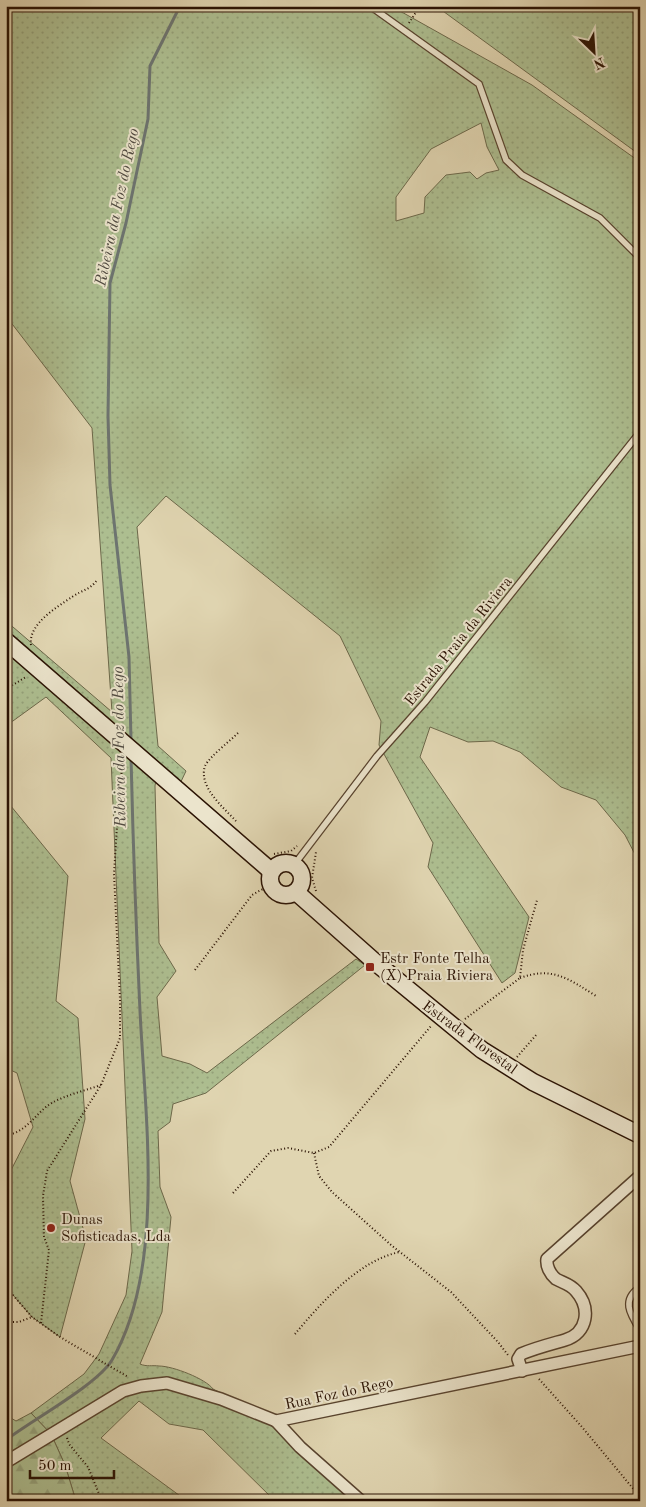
<svg xmlns="http://www.w3.org/2000/svg" width="646" height="1507" viewBox="0 0 646 1507" font-family="'Old Standard TT',serif">
<style>
.grass{fill:url(#grass-dots);stroke:#6c684a;fill-rule:evenodd}
.forest{fill:url(#forest-firs);stroke:#6c684a}
.lines{fill:none;stroke-linecap:round;stroke-linejoin:round}
.stream{stroke:#6d7470;stroke-width:3}
.lane-casing{stroke:#58432e;stroke-width:8}
.street-casing{stroke:#58432e;stroke-width:14}
.secondary-casing{stroke:#2a1203;stroke-width:19}
.path{stroke:#2a1203;stroke-width:2;stroke-dasharray:1 2.5;stroke-linecap:butt}
.lane{stroke:#ebe4cc;stroke-width:5.5}
.street{stroke:#ebe4cc;stroke-width:11}
.secondary{stroke:#ebe4cc;stroke-width:16}
.poi-dot{fill:#8f2418;stroke:#ebe4cc;stroke-width:2}
.labels{text-anchor:middle;stroke-width:4;stroke-linejoin:round;paint-order:stroke}
.street-label{font-size:15px;fill:#2a1203;stroke:#ebe4cc}
.poi-label{font-size:15px;fill:#2a1203;stroke:#ebe4cc;text-anchor:start}
.water-label{font-size:16px;font-style:italic;fill:#514b42;stroke:#ebe4cc}
</style>
<defs>
<pattern id="grass-dots" width="8" height="8" patternUnits="userSpaceOnUse" patternTransform="scale(1.25)"><rect width="8" height="8" fill="#adbe90"/><path d="M2 2h.1M6 6h.1" fill="none" stroke="#95a27b" stroke-width="1.8" stroke-linecap="round"/></pattern>
<pattern id="forest-firs" width="22" height="20" patternUnits="userSpaceOnUse" patternTransform="scale(1.25)"><rect width="22" height="20" fill="#adbe90"/><path d="M5 1l3.5 6h-7zM16 11l3.5 6h-7z" fill="#95a27b"/></pattern>
</defs>
<rect width="100%" height="100%" fill="#e0d5b1"/>
<filter id="stains"><feTurbulence type="fractalNoise" baseFrequency=".004" numOctaves="4"/><feColorMatrix values="0 0 0 0 .2 0 0 0 0 .09 0 0 0 0 .02 0 0 0 .5 -.17"/></filter>
<radialGradient id="worn" r=".72"><stop offset=".6" stop-color="#630" stop-opacity="0"/><stop offset="1" stop-color="#630" stop-opacity=".3"/></radialGradient>
<g class="grass">
<path d="M6,6H391L532,85L640,162V864L625,835L596,800L561,787L520,752L493,741L468,742L430,727L420,757L529,917L515,973L502,983L428,867L433,843L379,745L381,721L340,636L166,496L137,527L158,746L186,771L177,790L157,773L155,786L159,943L176,971L157,997L162,1056L190,1064L207,1073L356,959L365,965L206,1093L173,1104L170,1122L158,1131L160,1187L171,1217L162,1312L140,1364C147,1367 152,1365 159,1366C173,1366 206,1379 213,1389L276,1421L361,1501H275L203,1430L169,1424L139,1401L101,1438L187,1501H76L65,1465L51,1434L31,1413L84,1374L99,1354L126,1295L132,1251L111,758L46,697L6,726V621L112,712L92,428L6,316ZM481,123L487,147L499,170L486,173L477,179L470,172L446,175L425,197L424,213L396,221V197L431,149Z"/>
<path d="M436,6H640V155Z"/>
<path d="M6,800L68,876L56,1001L78,1018L85,1119L70,1181L86,1239L60,1337L32,1317L6,1287V1180L33,1127L17,1073L6,1068Z"/>
</g>
<path class="forest" d="M31,1413L51,1434L65,1465L76,1501H6V1415L16,1421Z"/>
<g class="lines">
<g class="stream">
<path d="M131,741L129,657L110,485L108,416L110,283L126,223L148,119L150,66L180,6"/>
<path d="M6,1440C32,1420 97,1385 112,1360C166,1268 145,1116 140,1011C136,926 133,842 131,757"/>
</g>
<defs>
<g id="lane">
<path d="M370,6L479,84L506,160L522,175L600,218L640,258"/>
<path d="M294,865L377,756L425,702L640,432"/>
<path d="M640,1287C621,1300 630,1314 640,1330"/>
</g>
<g id="street">
<path d="M522,1371L518,1359L521,1354C535,1348 551,1344 565,1340C588,1333 591,1308 576,1291C570,1284 563,1283 556,1279C550,1274 546,1266 547,1259L640,1176"/>
<path d="M276,1421L300,1447L361,1501"/>
<path d="M6,1462L123,1391L141,1386L167,1383L221,1399L276,1421L640,1346"/>
</g>
<g id="secondary">
<path d="M6,641L271,871"/>
<circle cx="286" cy="879" r="16"/>
<path d="M296,892L375,962L482,1050L533,1082L640,1135"/>
</g>
</defs>
<use href="#lane" class="lane-casing"/>
<use href="#street" class="street-casing"/>
<use href="#secondary" class="secondary-casing"/>
<g class="path">
<path d="M409,23L420,6"/>
<path d="M31,645C28,624 57,607 72,597C82,590 90,590 97,580"/>
<path d="M6,689L26,677"/>
<path d="M236,821C224,808 198,787 205,766C209,757 230,741 238,733"/>
<path d="M274,854L291,851L297,846"/>
<path d="M316,891L312,878L316,852"/>
<path d="M195,970L252,895L270,885"/>
<path d="M520,978C552,966 569,979 596,996"/>
<path d="M465,1019L520,978L523,950L537,900"/>
<path d="M517,1057L537,1034"/>
<path d="M6,1135C26,1133 35,1114 50,1104C65,1095 84,1091 101,1085"/>
<path d="M314,1153L319,1176L332,1192L391,1245L451,1292L498,1342L508,1355"/>
<path d="M233,1193L271,1151L288,1148L314,1153L329,1147L431,1026"/>
<path d="M6,1287L32,1317L60,1337L128,1377"/>
<path d="M6,1322H19L32,1317"/>
<path d="M41,1323L49,1250L44,1237L43,1196L47,1171L101,1085L120,1038V999L114,874L119,794L123,760"/>
<path d="M295,1334C321,1303 359,1260 400,1252"/>
<path d="M539,1379L582,1427L640,1497"/>
<path d="M67,1438L69,1444L88,1467L102,1501"/>
</g>
<use href="#lane" class="lane"/>
<use href="#street" class="street"/>
<use href="#secondary" class="secondary"/>
</g>
<g class="poi-dot">
<rect x="365" y="962" width="10" height="10" rx="2.5"/>
<circle cx="51" cy="1228" r="5"/>
</g>
<g class="labels">
<g class="street-label">
<text transform="translate(458 641) rotate(-51)" y="5">Estrada Praia da Riviera</text>
<text transform="translate(470 1037) rotate(36)" y="5">Estrada Florestal</text>
<text transform="translate(339 1393) rotate(-12)" y="5">Rua Foz do Rego</text>
</g>
<g class="poi-label">
<text x="380" y="963">Estr Fonte Telha<tspan x="380" dy="17">(X) Praia Riviera</tspan></text>
<text x="61" y="1224">Dunas<tspan x="61" dy="17">Sofisticadas, Lda</tspan></text>
</g>
<g class="water-label">
<text transform="translate(116 207) rotate(-78)" y="6">Ribeira da Foz do Rego</text>
<text transform="translate(118 747) rotate(-91)" y="6">Ribeira da Foz do Rego</text>
</g>
</g>
<rect width="646" height="1507" fill="none" stroke="#e0d5b1" stroke-width="25"/>
<rect x="8" y="8" width="631" height="1492" fill="none" stroke="#2a1203" stroke-width="2.5"/>
<rect x="12" y="12" width="621" height="1482" fill="none" stroke="#2a1203"/>
<g transform="translate(594 52) rotate(155)" stroke="#ebe4cc" stroke-width="4" paint-order="stroke">
<path d="M0-4L9 19L0 12L-9 19Z" fill="#2a1203"/>
<text y="-8" font-size="14" font-weight="bold" text-anchor="middle" fill="#2a1203">N</text>
</g>
<path d="M30 1470v8h84v-8" fill="none" stroke="#2a1203" stroke-width="2.5"/>
<text x="38" y="1470" font-size="15" fill="#2a1203" stroke="#ebe4cc" stroke-width="4" paint-order="stroke">50 m</text>
<rect width="100%" height="100%" filter="url(#stains)"/>
<rect width="100%" height="100%" fill="url(#worn)"/>
</svg>
